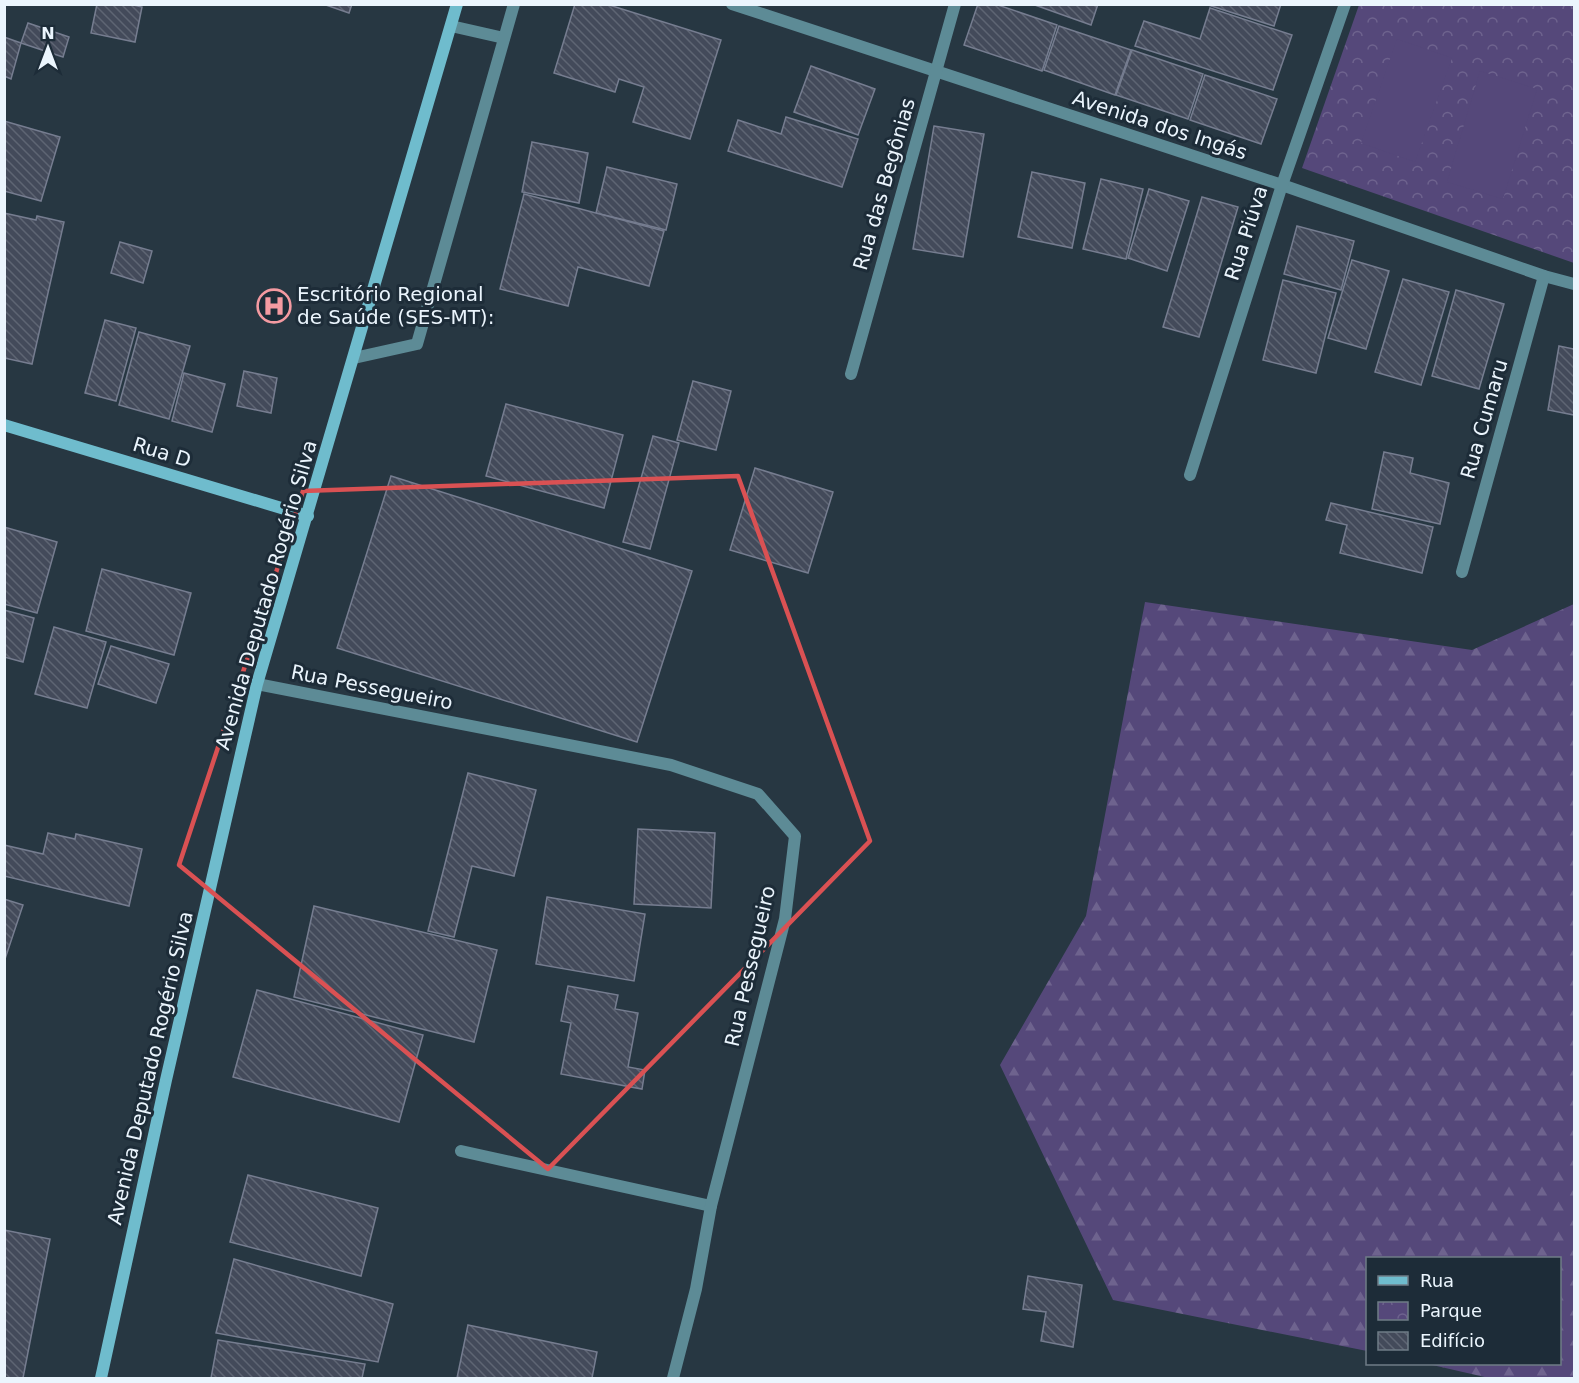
<svg xmlns="http://www.w3.org/2000/svg" width="1579" height="1383" viewBox="0 0 1579 1383" font-family="'DejaVu Sans',sans-serif">
<style>
.forest{fill:url(#forest-firs)}
.park{fill:url(#park-crowns)}
.pitch{fill:#55487a}
.building{fill:url(#building-back-hatch);stroke:#767d90;stroke-width:1.5}
.lines{fill:none;stroke-linecap:round;stroke-linejoin:round}
.lane{stroke:#5d8b96;stroke-width:12}
.street{stroke:#5d8b96;stroke-width:12}
.secondary{stroke:#6fbccd;stroke-width:12}
.marked{fill:none;stroke:#da5153;stroke-width:4.5;stroke-linejoin:round}
.labels{text-anchor:middle;stroke-width:6;stroke-linejoin:round;paint-order:stroke}
.street-label{font-size:20px;fill:#ebf5fd;stroke:#1d2c38}
.poi-label{font-size:20px;fill:#ebf5fd;stroke:#1d2c38;text-anchor:start}
</style>
<defs>
<pattern id="forest-firs" width="22" height="20" patternUnits="userSpaceOnUse" patternTransform="scale(1.5)"><rect width="22" height="20" fill="#55487a"/><path d="M5 1l3.5 6h-7zM16 11l3.5 6h-7z" fill="#6e638e"/></pattern>
<pattern id="park-crowns" width="20" height="18" patternUnits="userSpaceOnUse" patternTransform="scale(1.5)"><rect width="20" height="18" fill="#55487a"/><path d="M2 6a3 3 0 1 1 6 0M12 15a3 3 0 1 1 6 0" fill="none" stroke="#6e638e"/></pattern>
<pattern id="building-back-hatch" width="6" height="6" patternUnits="userSpaceOnUse" patternTransform="scale(1.5)"><rect width="6" height="6" fill="#434a5a"/><path d="M-1 5l2 2M0 0l6 6M5-1l2 2" fill="none" stroke="#5e6573"/></pattern>
</defs>
<rect width="100%" height="100%" fill="#273742"/>
<path class="forest" d="M1145,602L1472,650L1574,604V1378H1489L1428,1364H1560V1258H1368L1367,1351L1113,1300L1000,1065L1086,916Z"/>
<path class="park" d="M1359,5H1574V263L1302,168Z"/>
<g class="pitch">
<path d="M1397,39L1452,58L1415,162L1361,143Z"/>
<path d="M1480,71L1537,89L1503,199L1447,182Z"/>
</g>
<g class="building">
<path d="M97,4H129L142,7L135,42L91,33Z"/>
<path d="M323,4H352L349,13Z"/>
<path d="M575,4H606L721,40L690,139L633,122L644,87L619,79L615,92L554,73Z"/>
<path d="M978,4H995L1057,25L1042,71L964,45Z"/>
<path d="M1032,4H1098L1091,25Z"/>
<path d="M1205,4H1281L1274,26Z"/>
<path d="M1210,8L1292,35L1273,90L1135,46L1144,21L1200,39Z"/>
<path d="M28,23L69,37L63,57L21,43Z"/>
<path d="M1059,26L1131,50L1115,95L1044,70Z"/>
<path d="M4,37L21,43L11,79L4,76Z"/>
<path d="M1132,50L1203,74L1188,119L1116,95Z"/>
<path d="M811,66L875,89L858,135L794,112Z"/>
<path d="M1205,75L1277,99L1261,144L1190,120Z"/>
<path d="M786,117L858,139L842,187L728,151L738,120L781,134Z"/>
<path d="M4,121L60,137L41,201L4,191Z"/>
<path d="M934,126L984,134L963,257L913,249Z"/>
<path d="M532,142L588,153L579,203L522,192Z"/>
<path d="M607,167L677,184L666,230L596,213Z"/>
<path d="M1032,172L1085,183L1072,248L1018,237Z"/>
<path d="M1101,179L1143,189L1126,259L1083,249Z"/>
<path d="M1149,189L1189,201L1167,271L1128,258Z"/>
<path d="M524,194L664,231L649,286L578,267L568,306L500,289Z"/>
<path d="M1202,197L1238,207L1199,337L1163,327Z"/>
<path d="M4,213L36,220L37,216L64,222L32,364L4,358Z"/>
<path d="M1297,226L1354,241L1341,290L1284,274Z"/>
<path d="M120,242L152,251L143,283L111,273Z"/>
<path d="M1352,260L1389,271L1366,349L1328,338Z"/>
<path d="M1403,279L1449,292L1421,385L1375,372Z"/>
<path d="M1283,280L1336,293L1316,373L1263,360Z"/>
<path d="M1456,290L1504,304L1479,389L1432,376Z"/>
<path d="M105,320L136,328L116,401L85,393Z"/>
<path d="M139,332L190,346L169,419L119,405Z"/>
<path d="M1559,346L1574,349V415L1548,410Z"/>
<path d="M244,371L277,378L271,413L237,406Z"/>
<path d="M184,373L225,384L212,432L172,421Z"/>
<path d="M693,381L731,391L716,450L677,440Z"/>
<path d="M506,404L623,435L604,508L486,476Z"/>
<path d="M653,436L679,443L650,549L623,542Z"/>
<path d="M1384,452L1413,458L1410,473L1449,483L1440,524L1372,509Z"/>
<path d="M755,468L833,492L808,573L730,550Z"/>
<path d="M391,476L692,571L637,742L337,648Z"/>
<path d="M1331,503L1433,527L1422,573L1340,553L1347,525L1326,520Z"/>
<path d="M4,527L57,542L37,613L4,604Z"/>
<path d="M102,569L191,593L174,655L86,631Z"/>
<path d="M4,610L34,618L23,662L4,657Z"/>
<path d="M54,627L106,642L87,708L35,694Z"/>
<path d="M111,646L169,664L156,703L98,684Z"/>
<path d="M468,773L536,790L514,876L472,866L454,937L428,931Z"/>
<path d="M638,829L715,833L711,908L634,904Z"/>
<path d="M48,833L75,839L76,834L142,849L129,906L4,876V845L43,854Z"/>
<path d="M547,897L645,914L634,981L536,964Z"/>
<path d="M4,899L23,905L4,962Z"/>
<path d="M314,906L497,950L474,1042L294,997Z"/>
<path d="M568,986L618,995L615,1009L638,1013L628,1067L645,1070L642,1089L561,1074L571,1023L561,1021Z"/>
<path d="M257,990L423,1035L399,1122L233,1077Z"/>
<path d="M248,1175L378,1208L361,1276L230,1242Z"/>
<path d="M4,1230L50,1239L23,1378H4Z"/>
<path d="M234,1259L393,1304L378,1362L216,1333Z"/>
<path d="M1028,1276L1082,1285L1073,1347L1041,1341L1046,1312L1023,1309Z"/>
<path d="M468,1325L597,1352L592,1378H457Z"/>
<path d="M218,1340L365,1364L362,1378H211Z"/>
</g>
<g class="lines">
<path class="lane" d="M461,1151L711,1206"/>
<g class="street">
<path d="M732,4L1282,185L1544,276L1574,284"/>
<path d="M451,26L504,38"/>
<path d="M354,358L417,344L514,4"/>
<path d="M851,374L955,4"/>
<path d="M1190,475L1282,185L1345,4"/>
<path d="M1462,572L1544,276"/>
<path d="M257,684L671,765L758,794L795,836L785,919L711,1206L696,1289L673,1378"/>
</g>
<g class="secondary">
<path d="M4,425L308,516"/>
<path d="M101,1378L166,1080L257,684L457,4"/>
</g>
</g>
<path class="marked" d="M738,476L870,841L548,1169L179,865L303,491Z"/>
<defs>
<symbol id="hospital-ring" viewBox="-11 -11 22 22"><circle r="9.5" fill="#1d2c38" stroke="#f49aa1" stroke-width="1.5"/><path d="M-5-5h3v3.5h4V-5h3V5h-3V1.5h-4V5h-3Z" fill="#f49aa1"/></symbol>
</defs>
<g fill-rule="evenodd">
<use href="#hospital-ring" x="255" y="287" width="38" height="38"/>
</g>
<g class="labels">
<g class="street-label">
<text transform="translate(1160 125) rotate(18)" y="7">Avenida dos Ingás</text>
<text transform="translate(884 184) rotate(-74)" y="7">Rua das Begônias</text>
<text transform="translate(1246 233) rotate(-72)" y="7">Rua Piúva</text>
<text transform="translate(1484 419) rotate(-74)" y="7">Rua Cumaru</text>
<text transform="translate(162 452) rotate(17)" y="7">Rua D</text>
<text transform="translate(266 595) rotate(-74)" y="7">Avenida Deputado Rogério Silva</text>
<text transform="translate(372 687) rotate(11)" y="7">Rua Pessegueiro</text>
<text transform="translate(750 966) rotate(-77)" y="7">Rua Pessegueiro</text>
<text transform="translate(150 1068) rotate(-77)" y="7">Avenida Deputado Rogério Silva</text>
</g>
<g class="poi-label">
<text x="297" y="301">Escritório Regional<tspan x="297" dy="23">de Saúde (SES-MT):</tspan></text>
</g>
</g>
<rect width="1579" height="1383" fill="none" stroke="#ebf5fd" stroke-width="12"/>
<rect x="1366" y="1257" width="195" height="108" fill="#1d2c38" stroke="#6f7c87" stroke-width="1.5"/>
<rect x="1378" y="1276" width="30" height="9" fill="#6fbccd" stroke="#6f7c87" stroke-width="1.5"/>
<text x="1420" y="1287" font-size="18" fill="#ebf5fd">Rua</text>
<rect x="1378" y="1302" width="30" height="18" fill="url(#park-crowns)" stroke="#6f7c87" stroke-width="1.5"/>
<text x="1420" y="1317" font-size="18" fill="#ebf5fd">Parque</text>
<rect x="1378" y="1332" width="30" height="18" fill="url(#building-back-hatch)" stroke="#6f7c87" stroke-width="1.5"/>
<text x="1420" y="1347" font-size="18" fill="#ebf5fd">Edifício</text>
<g transform="translate(48 48)" stroke="#1d2c38" stroke-width="4.5" paint-order="stroke">
<path d="M0-4.5L10 22L0 15L-10 22Z" fill="#ebf5fd"/>
<text y="-9" font-size="16" font-weight="bold" text-anchor="middle" fill="#ebf5fd">N</text>
</g>
</svg>
